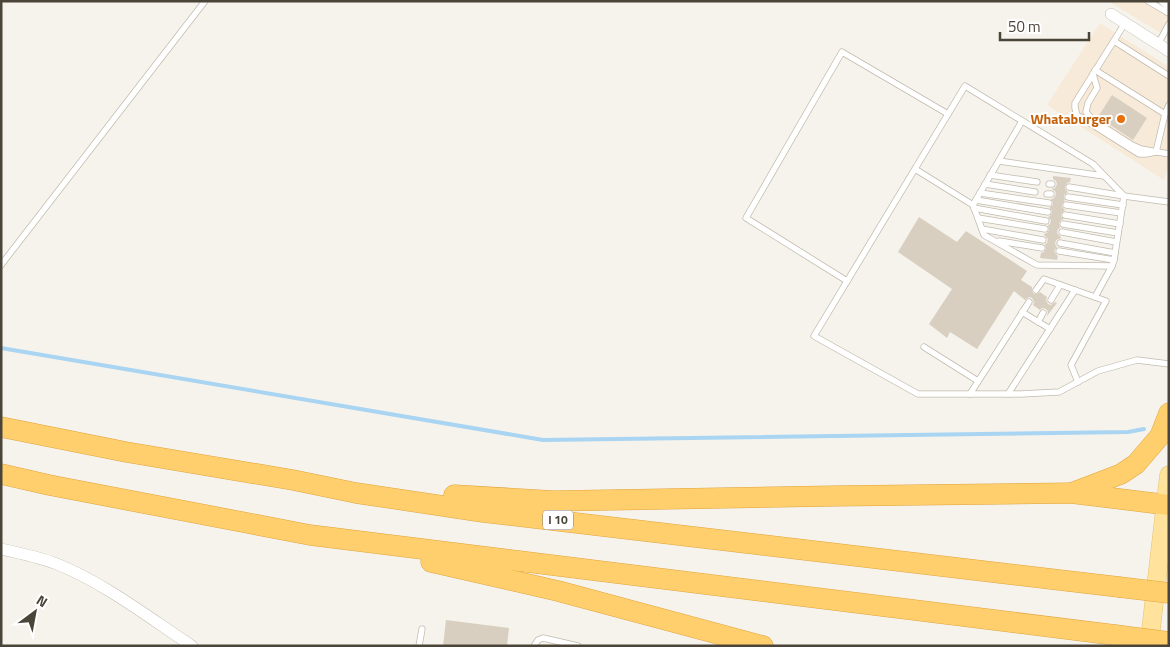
<svg xmlns="http://www.w3.org/2000/svg" width="1170" height="647" viewBox="0 0 1170 647" font-family="'Titillium Web',sans-serif">
<style>
.commercial{fill:#f7ead8}
.lines{fill:none;stroke-linecap:round;stroke-linejoin:round}
.stream{stroke:#a9d4f2;stroke-width:4}
.building{fill:#d8cfc1}
.lane-casing{stroke:#c2bbae;stroke-width:7}
.street-casing{stroke:#c2bbae;stroke-width:12}
.primary-casing{stroke:#e6c16a;stroke-width:19}
.highway-casing{stroke:#e0a43c;stroke-width:21}
.lane{stroke:#fff;stroke-width:5.5}
.street{stroke:#fff;stroke-width:11}
.primary{stroke:#ffe39c;stroke-width:18}
.highway{stroke:#ffcf6e;stroke-width:20}
.highway-bridge-casing{stroke:#e0a43c;stroke-width:21;stroke-linecap:butt}
.highway-bridge{stroke:#ffcf6e;stroke-width:20}
.food-dot{fill:#e8710a;stroke:#fff;stroke-width:2}
.labels{text-anchor:middle;stroke-width:4;stroke-linejoin:round;paint-order:stroke}
.shield{fill:#fff;stroke:#817c74;stroke-width:1}
.shield-label{font-size:12px;font-weight:bold;fill:#4b4439}
.food-label{font-size:14px;font-weight:bold;fill:#c56008;stroke:#fff;text-anchor:end}
</style>
<rect width="100%" height="100%" fill="#f6f3ec"/>
<g class="commercial">
<path d="M1108,1H1169V38Z"/>
<path d="M1100,23L1169,67V163L1164,180L1047,105Z"/>
</g>
<g class="lines">
<path class="stream" d="M1,348L543,440L1128,432L1144,429"/>
</g>
<g class="building">
<path d="M1112,95L1147,118L1133,140L1098,117Z"/>
<path d="M1053,176L1071,178L1070,182L1067,183L1065,186V189L1068,192L1064,195V198L1065,200L1062,204V207L1065,210L1061,214V217L1064,219L1061,220L1059,223L1060,228L1058,229L1057,233L1061,237V238L1056,240L1055,244L1057,247L1054,251L1056,254L1058,256L1057,260L1040,258L1041,253L1044,252L1046,249L1045,244L1047,243L1048,239L1044,235V234L1047,233L1049,230L1048,225L1050,224L1051,220L1048,217L1050,216L1052,213V210L1049,208L1053,205V202L1051,199L1054,198L1056,194L1055,191L1051,189L1055,188L1057,184L1056,181L1053,179Z"/>
<path d="M919,217L957,242L966,231L1027,271L1021,280L1032,287V291L1034,294H1037L1040,292L1047,297L1046,300L1048,304L1051,305L1055,302L1057,303L1047,316L1048,312L1046,309L1042,308L1040,310L1033,305L1034,302L1032,298L1029,297L1025,300L1014,291L977,349L950,332L947,338L929,324L952,289L898,252Z"/>
<path d="M446,620L509,628L507,646H443Z"/>
</g>
<g class="lines">
<defs>
<g id="lane">
<path d="M1148,1L1169,13"/>
<path d="M1161,1L1166,5L1167,12"/>
<path d="M1125,23L1075,103V108L1077,115L1139,154H1146L1156,152"/>
<path d="M1114,41L1169,76"/>
<path d="M1158,44L1169,24"/>
<path d="M1095,70L1165,114L1169,105"/>
<path d="M1093,74L1097,88L1088,103L1086,112L1093,120L1132,145L1141,149L1169,154"/>
<path d="M1022,121L973,205L984,235L1037,265L1112,266"/>
<path d="M1156,152L1165,114"/>
<path d="M999,161L1104,176"/>
<path d="M915,169L973,205"/>
<path d="M990,175L1037,182"/>
<path d="M985,184L1035,192"/>
<path d="M1049,184H1052"/>
<path d="M1069,187L1124,196L1114,260L1112,266L1095,297"/>
<path d="M980,193L1049,203"/>
<path d="M1047,194H1051"/>
<path d="M1068,197L1123,205"/>
<path d="M976,200L1048,212"/>
<path d="M1169,202L1124,196L1093,164L965,86L814,336L918,394H1021L1059,392L1098,371L1137,360L1169,364"/>
<path d="M1066,205L1121,213"/>
<path d="M974,208L1046,221"/>
<path d="M1065,215L1120,224"/>
<path d="M978,218L1045,229"/>
<path d="M1063,224L1118,233"/>
<path d="M982,229L1043,240"/>
<path d="M1062,232L1116,242"/>
<path d="M999,241L1042,248"/>
<path d="M1060,243L1115,253"/>
<path d="M1059,251L1114,260"/>
<path d="M1,265L205,1"/>
<path d="M847,281L746,218L842,52L948,114"/>
<path d="M1036,290L1044,279L1106,301L1071,365L1078,382"/>
<path d="M1051,300L1060,285"/>
<path d="M1022,312L1050,329"/>
<path d="M1038,322L1043,313"/>
<path d="M924,347L978,381"/>
<path d="M970,394L1029,302"/>
<path d="M1008,394L1075,290"/>
<path d="M419,646L422,629"/>
<path d="M534,646L538,640L543,638L578,646"/>
</g>
<g id="street">
<path d="M1111,14L1169,51"/>
<path d="M1,549C20,553 39,557 57,564C106,584 148,617 192,646"/>
</g>
<path id="primary" d="M1149,646L1169,475"/>
<g id="highway">
<path d="M1,427L126,452L293,480L356,493L483,512L1119,587"/>
<path d="M1,474L49,485L310,535L1115,635"/>
<path d="M1074,492L1121,474L1136,464L1160,436L1169,413"/>
<path d="M454,495L553,501L834,496L1071,493L1169,505"/>
<path d="M431,562L558,591L763,646"/>
</g>
</defs>
<use href="#lane" class="lane-casing"/>
<use href="#street" class="street-casing"/>
<use href="#primary" class="primary-casing"/>
<use href="#highway" class="highway-casing"/>
<use href="#lane" class="lane"/>
<use href="#street" class="street"/>
<use href="#primary" class="primary"/>
<use href="#highway" class="highway"/>
<defs>
<g id="highway-bridge">
<path d="M1119,587L1169,593"/>
<path d="M1115,635L1169,642"/>
</g>
</defs>
<use href="#highway-bridge" class="highway-bridge-casing"/>
<use href="#highway-bridge" class="highway-bridge"/>
</g>
<circle class="food-dot" cx="1121" cy="119" r="5"/>
<g class="labels">
<rect class="shield" x="543" y="510.5" width="30" height="19" rx="4"/>
<g class="shield-label">
<text x="558" y="524">I 10</text>
</g>
<g class="food-label">
<text x="1111" y="124">Whataburger</text>
</g>
</g>
<rect width="1170" height="647" fill="none" stroke="#4b4439" stroke-width="5"/>
<g transform="translate(35 612) rotate(32)" stroke="#ffffff" stroke-width="4" paint-order="stroke">
<path d="M0-4L9 19L0 12L-9 19Z" fill="#4b4439"/>
<text y="-8" font-size="14" font-weight="bold" text-anchor="middle" fill="#4b4439">N</text>
</g>
<path d="M1000 32v8h89v-8" fill="none" stroke="#4b4439" stroke-width="2.5"/>
<text x="1008" y="32" font-size="15" fill="#4b4439" stroke="#ffffff" stroke-width="4" paint-order="stroke">50 m</text>
</svg>
